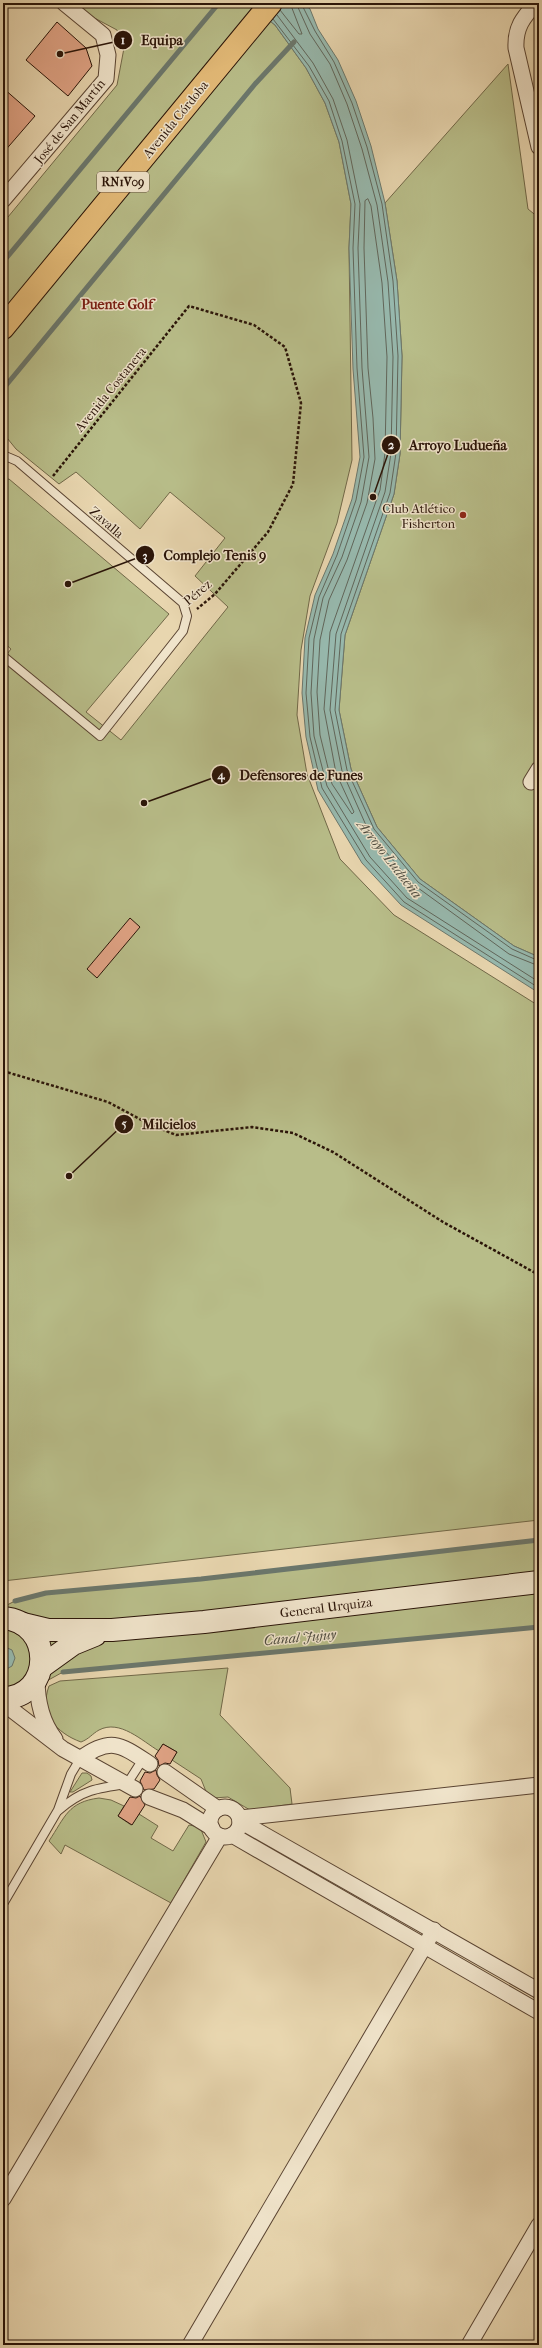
<svg xmlns="http://www.w3.org/2000/svg" width="542" height="2348" viewBox="0 0 542 2348" font-family="'IM FELL French Canon',serif">
<style>
.green{fill:#b8bd89;stroke:#716848}
.water{fill:#97b9ae;stroke:#6b776c}
.lines{fill:none;stroke-linecap:round;stroke-linejoin:round}
.shore{stroke:#60665b;stroke-width:1}
.stream{stroke:#6b776c;stroke-width:5}
.building{fill:#e0a385;stroke:#2a1408}
.service-casing{stroke:#5a4432;stroke-width:10}
.minor-casing{stroke:#5a4432;stroke-width:17}
.secondary-casing{stroke:#2a1408;stroke-width:24}
.primary-casing{stroke:#2a1408;stroke-width:24}
.path{stroke:#2a1408;stroke-width:2.5;stroke-dasharray:3 2;stroke-linecap:butt}
.service{stroke:#f0e4cb;stroke-width:8}
.minor{stroke:#f0e4cb;stroke-width:15}
.secondary{stroke:#f0e4cb;stroke-width:22}
.primary{stroke:#e4bb78;stroke-width:22}
.poi-dot{fill:#8f2418;stroke:#f0e4cb;stroke-width:1.5}
.labels{text-anchor:middle;stroke-width:3;stroke-linejoin:round;paint-order:stroke}
.shield{fill:#f0e4cb;stroke:#655242;stroke-width:1}
.shield-label{font-size:12px;font-weight:bold;fill:#2a1408}
.street-label{font-size:13px;fill:#2a1408;stroke:#f0e4cb}
.poi-label{font-size:13px;fill:#2a1408;stroke:#f0e4cb;text-anchor:end}
.neighbourhood-label{font-size:14px;font-weight:bold;fill:#7a1f14;stroke:#f0e4cb}
.water-label{font-size:14px;font-style:italic;fill:#504e42;stroke:#f0e4cb}
.leader{fill:none;stroke:#2a1408;stroke-width:1.5}
.callout-dot{fill:#2a1408;stroke:#f0e4cb;stroke-width:1.5}
.mark-label{font-size:12px;text-anchor:middle;font-weight:bold;fill:#fff}
.callout-label{font-size:14px;text-anchor:middle;font-weight:bold;fill:#2a1408;stroke:#f0e4cb;stroke-width:3;stroke-linejoin:round;paint-order:stroke}
</style>
<rect width="100%" height="100%" fill="#e8d6af"/>
<filter id="stains"><feTurbulence type="fractalNoise" baseFrequency=".005" numOctaves="4"/><feColorMatrix values="0 0 0 0 .2 0 0 0 0 .09 0 0 0 0 .02 0 0 0 .5 -.17"/></filter>
<radialGradient id="worn" r=".72"><stop offset=".6" stop-color="#630" stop-opacity="0"/><stop offset="1" stop-color="#630" stop-opacity=".3"/></radialGradient>
<g class="green">
<path d="M75,3H247L275,25L306,68L325,103L339,142L351,204L349,248L352,460L337,523L310,596L301,650L297,715L307,774L340,859L394,915L539,1006V1520L3,1581V659L11,649L3,642V480L9,479L169,614L86,712L121,740L228,607L195,576L225,538L170,492L140,529L76,472L59,484L16,449L3,433V223L117,85L124,48L117,30L87,14Z"/>
<path d="M508,64L528,209L539,218V957L514,946L420,879L377,827L351,769L339,710L345,635L394,494L400,454L402,356L397,281L385,203Z"/>
<path d="M539,1540V1627L63,1672L3,1705V1607L15,1601L46,1593L201,1579Z"/>
<path d="M228,1668L220,1715L290,1788L292,1804L250,1810L228,1797L212,1798L207,1794L201,1779L172,1760L177,1752L163,1744L159,1751C142,1741 120,1719 99,1730C92,1734 89,1739 81,1742C56,1733 39,1713 49,1686L60,1681Z"/>
<path d="M82,1773H87L91,1776L92,1780L73,1792H70Z"/>
<path d="M99,1798L111,1800L124,1806L118,1816L131,1825L139,1814L158,1826L151,1838L173,1851L189,1825L200,1827L206,1842L171,1903L65,1845L61,1854L49,1841C65,1817 68,1802 99,1798Z"/>
</g>
<g class="water">
<path d="M247,3H303L310,9L318,29L338,60L356,101L371,146L385,203L397,281L402,356L400,454L394,494L345,635L339,710L351,769L377,827L420,879L514,946L539,957V993L401,905L362,863L318,790L306,737L302,693L305,638L315,595L333,554L352,499L360,457L353,369L349,248L351,204L339,142L325,103L306,68L275,25Z"/>
<path d="M3,1646L12,1650L15,1658L12,1666L3,1671Z"/>
</g>
<g class="lines">
<g class="shore">
<path d="M296,3L310,34L330,64L347,104L362,149L377,205L388,282L393,357L391,453L385,492L336,634L330,710L342,771L369,832L414,885L509,954L539,966"/>
<path d="M301,3L315,31L334,62L352,103L367,147L382,204L393,281L398,356L396,453L390,493L341,634L335,710L347,770L374,829L418,882L512,949L539,961"/>
<path d="M280,10L299,34H302L290,3"/>
<path d="M277,15L313,63L333,99L347,140L360,204L358,248L362,368L369,457L361,502L342,557L323,598L314,639L311,693L314,736L327,786L370,857L407,898L539,982"/>
<path d="M273,19L309,66L329,101L342,141L355,204L353,248L357,368L364,457L356,500L337,555L319,597L309,638L306,693L310,737L322,788L366,860L404,902L539,988"/>
<path d="M368,199L371,206L382,283L387,357L385,453L380,490L330,632L324,709L336,773L354,812L352,814L332,784L320,735L317,692L320,640L329,600L347,560L367,503L375,459L373,418L368,368L364,248L365,201Z"/>
</g>
<g class="stream">
<path d="M3,262L219,3"/>
<path d="M3,389L255,84L294,42"/>
<path d="M15,1601L46,1593L201,1579L539,1540"/>
<path d="M63,1672L539,1627"/>
</g>
</g>
<g class="building">
<path d="M57,22L86,48L92,66L68,96L26,60Z"/>
<path d="M3,88L35,116L3,153Z"/>
<path d="M130,918L140,927L97,978L87,969Z"/>
<path d="M163,1744L177,1752L170,1764L165,1763L159,1766L158,1760L155,1756Z"/>
<path d="M156,1770L157,1775L160,1780L154,1789L144,1790L140,1781L145,1772L150,1773Z"/>
<path d="M140,1796L145,1805L132,1825L118,1816L130,1797L136,1798Z"/>
</g>
<g class="lines">
<defs>
<g id="service">
<path d="M3,455L17,461L183,603L187,616L183,631L100,736L3,656"/>
<path d="M59,1810C82,1790 97,1788 127,1784L143,1759"/>
<path d="M3,1904L58,1810L71,1774L80,1759"/>
</g>
<g id="minor">
<path d="M536,3C523,18 515,27 516,48L539,147"/>
<path d="M3,200L106,79L108,55L103,35L64,3"/>
<path d="M531,782L539,769"/>
<path d="M37,1678C37,1700 41,1721 55,1739"/>
<path d="M3,1703L63,1749L135,1789"/>
<path d="M80,1759C111,1736 121,1745 150,1764"/>
<path d="M165,1772L218,1809"/>
<path d="M149,1797L183,1810L212,1828"/>
<circle cx="225" cy="1822" r="15"/>
<path d="M240,1818L539,1785"/>
<path d="M240,1821L539,1991"/>
<path d="M232,1835L539,2012"/>
<path d="M3,2199L220,1836"/>
<path d="M190,2345L434,1930"/>
<path d="M469,2345L539,2225"/>
</g>
<g id="secondary">
<path d="M3,1618C55,1622 53,1698 3,1698"/>
<path d="M23,1624L48,1630H112L204,1622L539,1582"/>
<path d="M41,1667L73,1644L95,1635"/>
</g>
<path id="primary" d="M3,328L271,3"/>
</defs>
<use href="#service" class="service-casing"/>
<use href="#minor" class="minor-casing"/>
<use href="#secondary" class="secondary-casing"/>
<use href="#primary" class="primary-casing"/>
<g class="path">
<path d="M53,476L189,306L254,325L285,347L301,403L293,484L268,532L215,594L197,609"/>
<path d="M3,1071L108,1102L149,1124L176,1135L252,1127L293,1133L333,1152L443,1222L539,1275"/>
</g>
<use href="#service" class="service"/>
<use href="#minor" class="minor"/>
<use href="#secondary" class="secondary"/>
<use href="#primary" class="primary"/>
</g>
<circle class="poi-dot" cx="463" cy="515" r="4"/>
<g class="labels">
<rect class="shield" x="97" y="172" width="52" height="20" rx="3"/>
<g class="shield-label">
<text x="123" y="186">RN1V09</text>
</g>
<g class="street-label">
<text transform="translate(175 119) rotate(-51)" y="5">Avenida Córdoba</text>
<text transform="translate(69 121) rotate(-51)" y="5">José de San Martín</text>
<text transform="translate(110 389) rotate(-51)" y="5">Avenida Costanera</text>
<text transform="translate(107 522) rotate(41)" y="5">Zavalla</text>
<text transform="translate(197 592) rotate(-40)" y="5">Pérez</text>
<text transform="translate(326 1607) rotate(-7)" y="5">General Urquiza</text>
</g>
<g class="poi-label">
<text x="455" y="513">Club Atlético<tspan x="455" dy="15">Fisherton</tspan></text>
</g>
<g class="neighbourhood-label">
<text x="117" y="309">Puente Golf</text>
</g>
<g class="water-label">
<text transform="translate(390 859) rotate(52)" y="5">Arroyo Ludueña</text>
<text transform="translate(300 1637) rotate(-5)" y="5">Canal Jujuy</text>
</g>
</g>
<path class="leader" d="M60 54L123 40M373 497L391 445M68 584L145 555M144 803L221 775M69 1176L124 1124"/>
<g class="callout-dot">
<circle cx="60" cy="54" r="4"/>
<circle cx="373" cy="497" r="4"/>
<circle cx="68" cy="584" r="4"/>
<circle cx="144" cy="803" r="4"/>
<circle cx="69" cy="1176" r="4"/>
<circle cx="123" cy="40" r="10"/>
<circle cx="391" cy="445" r="10"/>
<circle cx="145" cy="555" r="10"/>
<circle cx="221" cy="775" r="10"/>
<circle cx="124" cy="1124" r="10"/>
</g>
<g class="mark-label">
<text x="123" y="44">1</text>
<text x="391" y="449">2</text>
<text x="145" y="560">3</text>
<text x="221" y="779">4</text>
<text x="124" y="1128">5</text>
</g>
<g class="callout-label">
<text x="162" y="45">Equipa</text>
<text x="458" y="450">Arroyo Ludueña</text>
<text x="215" y="560">Complejo Tenis 9</text>
<text x="301" y="780">Defensores de Funes</text>
<text x="169" y="1129">Milcielos</text>
</g>
<rect width="542" height="2348" fill="none" stroke="#e8d6af" stroke-width="16"/>
<rect x="4" y="4" width="534" height="2340" fill="none" stroke="#2a1408" stroke-width="2"/>
<rect x="8" y="8" width="526" height="2332" fill="none" stroke="#2a1408"/>
<rect width="100%" height="100%" filter="url(#stains)"/>
<rect width="100%" height="100%" fill="url(#worn)"/>
</svg>
